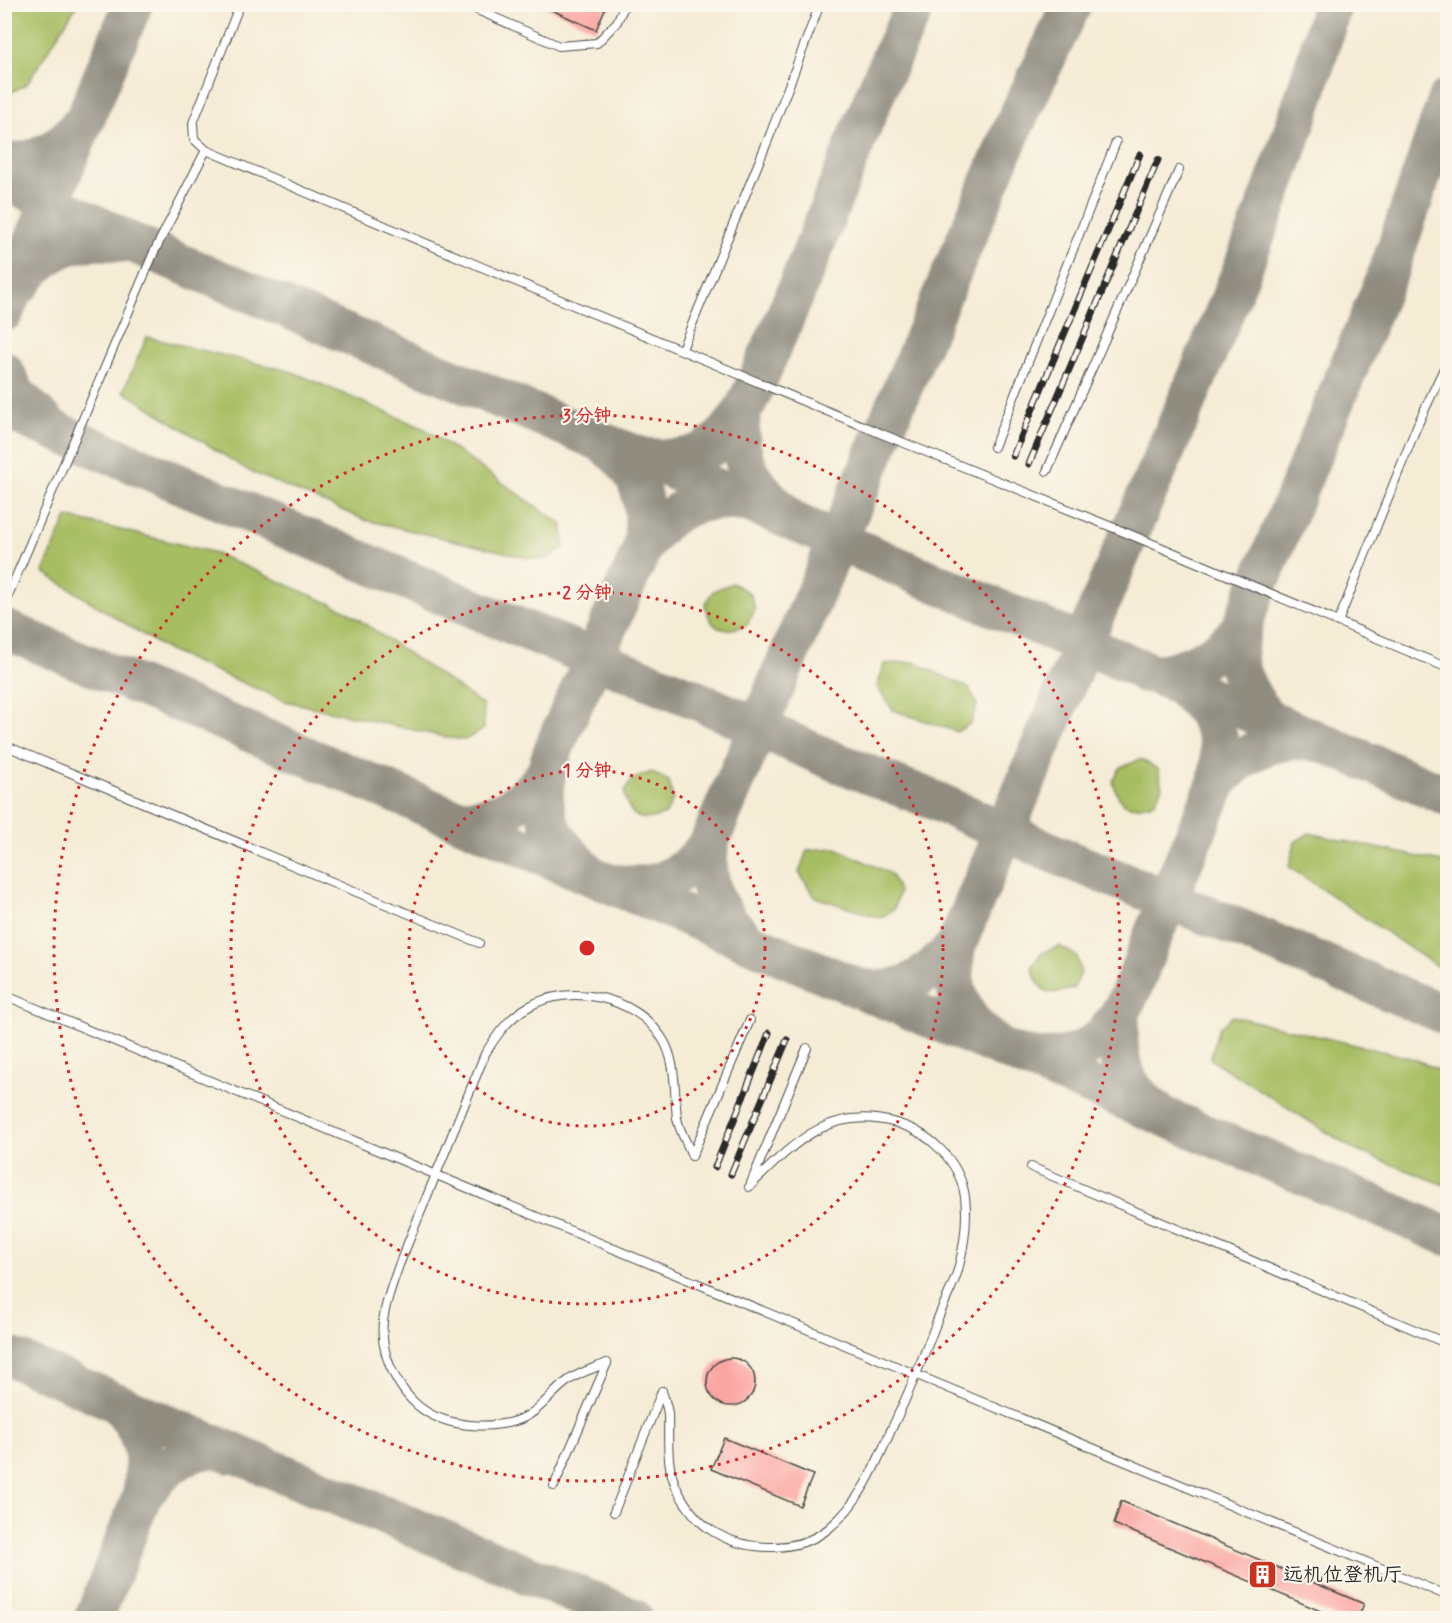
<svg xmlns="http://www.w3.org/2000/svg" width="1452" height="1623" viewBox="0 0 1452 1623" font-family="Mynerve,'LXGW WenKai TC',sans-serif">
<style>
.green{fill:#a7bd62;stroke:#697446;stroke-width:1.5}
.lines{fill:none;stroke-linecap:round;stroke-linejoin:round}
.taxiway{stroke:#908c80;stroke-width:40}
.building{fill:#fba4a1}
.service-casing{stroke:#494845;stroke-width:10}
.service{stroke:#fff;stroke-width:8}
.rail-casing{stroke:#2b2b2b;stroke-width:7}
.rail{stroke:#fbf7ec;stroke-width:4.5;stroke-dasharray:14;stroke-linecap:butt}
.ring{fill:none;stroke:#d62828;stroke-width:3;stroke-dasharray:3 6}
.labels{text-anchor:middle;stroke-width:4.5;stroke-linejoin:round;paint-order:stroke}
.poi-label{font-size:20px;fill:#2b2b2b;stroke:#fbf7ec;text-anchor:start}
.centre{fill:#d62828;stroke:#fbf7ec;stroke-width:3}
.ring-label{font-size:18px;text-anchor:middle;font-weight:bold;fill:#d62828;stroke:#fbf7ec;stroke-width:4.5;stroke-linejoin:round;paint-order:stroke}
</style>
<rect width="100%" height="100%" fill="#fbf7ec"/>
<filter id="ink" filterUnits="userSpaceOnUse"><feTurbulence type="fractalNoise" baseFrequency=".0167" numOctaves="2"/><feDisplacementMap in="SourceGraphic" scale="12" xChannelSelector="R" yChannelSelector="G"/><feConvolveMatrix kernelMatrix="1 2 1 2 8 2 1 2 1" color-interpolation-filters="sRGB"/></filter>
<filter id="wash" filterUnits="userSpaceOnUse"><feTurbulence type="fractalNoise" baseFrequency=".008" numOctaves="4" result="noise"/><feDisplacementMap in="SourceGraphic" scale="24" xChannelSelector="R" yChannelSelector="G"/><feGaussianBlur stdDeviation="1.35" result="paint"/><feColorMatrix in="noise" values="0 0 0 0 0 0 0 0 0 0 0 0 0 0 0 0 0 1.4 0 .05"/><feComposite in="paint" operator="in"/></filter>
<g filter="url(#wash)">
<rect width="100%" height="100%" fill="#f5ecd6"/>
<g class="green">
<path d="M5,4L77,5L27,84L10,93L5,92Z"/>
<path d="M147,337L293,372L425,429L563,525L564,548L546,559L529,558L365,520L249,471L123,391Z"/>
<path d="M67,517L212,552L345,610L483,705L484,729L465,740L449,738L285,701L169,651L43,572Z"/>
<path d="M732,583L750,593L755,610L747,625C722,634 711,631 705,604L713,591Z"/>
<path d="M914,662L969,688L977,705L971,723L957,732L893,710L877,687L884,664Z"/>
<path d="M1140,759L1158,769L1162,787L1155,802C1130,811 1119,808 1113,781L1120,768Z"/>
<path d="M651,772L669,781L673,799L666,814C641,823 630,820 624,793L631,780Z"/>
<path d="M1309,833L1447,863V973L1289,867L1295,842Z"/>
<path d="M836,848L891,874L899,892L894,909L880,918L815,897L799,873L807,850Z"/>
<path d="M1059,946L1077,956L1081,973L1074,988C1049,997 1039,994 1032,967L1040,954Z"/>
<path d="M1233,1016L1415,1059L1447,1074V1186L1355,1150L1210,1059L1219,1028Z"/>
</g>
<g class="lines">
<g class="taxiway">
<path d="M4,163C36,163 62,148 81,123"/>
<path d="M4,179L135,244L602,442L645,458L911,572L1177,684L1269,720L1448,796"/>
<path d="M20,285C49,246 78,235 126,243"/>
<path d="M4,312L133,4"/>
<path d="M4,371L16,394L45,422"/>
<path d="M4,409L508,623L685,695L834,761L929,798L1069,860L1241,929L1448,1016"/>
<path d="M741,415C735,460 752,483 784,513"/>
<path d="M604,444C610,450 616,454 622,460C646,485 647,517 642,549"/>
<path d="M649,458C673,460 698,459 717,442C747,416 759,374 775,340C825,229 862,113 916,4"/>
<path d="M1246,616C1243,626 1239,637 1238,648C1234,671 1255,704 1269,720"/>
<path d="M4,629L1448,1236"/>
<path d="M1144,673C1178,677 1221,655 1241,627L1389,270L1448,98"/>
<path d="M1217,783C1243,753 1276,734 1316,742"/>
<path d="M453,817C497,823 521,805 546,773"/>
<path d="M709,843C704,885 715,910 745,939"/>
<path d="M585,869C563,849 545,828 544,796C542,766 566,720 579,692C600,644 621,597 642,549C667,511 696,495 742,502"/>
<path d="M617,884C656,891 686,875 709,843L1016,121L1072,4"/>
<path d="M860,988C905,996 926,975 956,946"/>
<path d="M1121,1011C1114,1054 1120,1085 1157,1111"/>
<path d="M992,1041C960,1018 949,984 956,946C981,885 1008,824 1034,763C1068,683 1099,603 1134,523C1208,354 1284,184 1332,4"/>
<path d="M1026,1056C1053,1062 1082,1055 1102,1036C1127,1012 1137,974 1150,943C1172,889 1194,836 1217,783C1218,775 1220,767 1220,759C1221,729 1204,705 1181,687"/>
<path d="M4,1354L246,1458L633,1618"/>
<path d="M116,1402C145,1431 148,1456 142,1496C159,1474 182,1450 212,1449C218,1449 225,1452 231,1454"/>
<path d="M94,1618L142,1496"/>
</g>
</g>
<g id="blocks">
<g class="building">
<path d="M538,4H607L596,30Z"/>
<circle cx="731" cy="1382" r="24"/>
<path d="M724,1438L813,1475L800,1506L711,1469Z"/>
<path d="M1121,1501L1364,1604L1358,1618H1337L1114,1524Z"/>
</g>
</g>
</g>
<g filter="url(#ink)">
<use href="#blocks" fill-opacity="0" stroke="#494845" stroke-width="1.5"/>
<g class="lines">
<defs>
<g id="service">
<path d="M240,4L193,123L194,139L206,150L484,268L882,434L1129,534L1448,668"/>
<path d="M464,4L559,46L597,43L617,22L625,4"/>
<path d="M682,349L770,135L820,4"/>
<path d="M994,447L1116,142"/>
<path d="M1047,471L1179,170"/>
<path d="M4,605L154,252L206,150"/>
<path d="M1338,622L1417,426L1448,360"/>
<path d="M4,745L479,943"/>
<path d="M4,995L1448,1596"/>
<path d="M692,1156L750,1020"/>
<path d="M1031,1167L1448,1344"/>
<path d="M751,1183L807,1048"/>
<path d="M607,1363C595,1368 580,1372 569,1380C551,1392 538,1415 515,1421C492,1428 462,1427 439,1418C404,1405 379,1359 383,1322C385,1302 393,1283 399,1265L485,1054C496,1036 508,1018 528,1007C570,983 635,996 662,1038C677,1061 674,1092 677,1118C679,1131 688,1144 692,1156"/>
<path d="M662,1391C664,1398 667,1406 668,1414C669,1440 665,1466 678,1491C686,1506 699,1523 714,1532C747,1552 798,1553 828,1529C860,1503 876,1465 892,1428C909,1393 923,1358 937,1321C943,1304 953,1287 958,1270C964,1247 968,1221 965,1197C960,1161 929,1132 896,1123C829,1104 793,1144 749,1187"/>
<path d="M554,1486L607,1363"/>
<path d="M614,1512L662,1391"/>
</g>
</defs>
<use href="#service" class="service-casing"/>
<use href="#service" class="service"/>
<defs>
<g id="rail">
<path d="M1013,456L1140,154"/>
<path d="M1029,464L1158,160"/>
<path d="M715,1167L769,1033"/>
<path d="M731,1174L787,1040"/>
</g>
</defs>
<use href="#rail" class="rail-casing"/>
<use href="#rail" class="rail"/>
</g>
</g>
<g class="ring">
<circle cx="587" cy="948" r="178"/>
<circle cx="587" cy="948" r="356"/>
<circle cx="587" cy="948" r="533"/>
</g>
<defs>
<symbol id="building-square" viewBox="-11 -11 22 22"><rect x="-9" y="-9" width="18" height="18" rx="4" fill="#c8321e" stroke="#fbf7ec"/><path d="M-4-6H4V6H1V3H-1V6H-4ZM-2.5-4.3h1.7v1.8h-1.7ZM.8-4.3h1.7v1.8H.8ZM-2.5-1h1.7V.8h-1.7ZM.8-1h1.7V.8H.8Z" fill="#fff"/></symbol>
</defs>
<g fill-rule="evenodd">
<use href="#building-square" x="1246" y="1558" width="33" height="33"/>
</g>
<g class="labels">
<g class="poi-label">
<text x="1283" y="1581">远机位登机厅</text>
</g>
</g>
<circle cx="587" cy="948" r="9" class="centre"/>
<g class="ring-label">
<text x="587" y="421">3 分钟</text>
<text x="587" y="598">2 分钟</text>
<text x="587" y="776">1 分钟</text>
</g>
<rect width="1452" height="1623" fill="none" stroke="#fbf7ec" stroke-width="24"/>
</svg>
